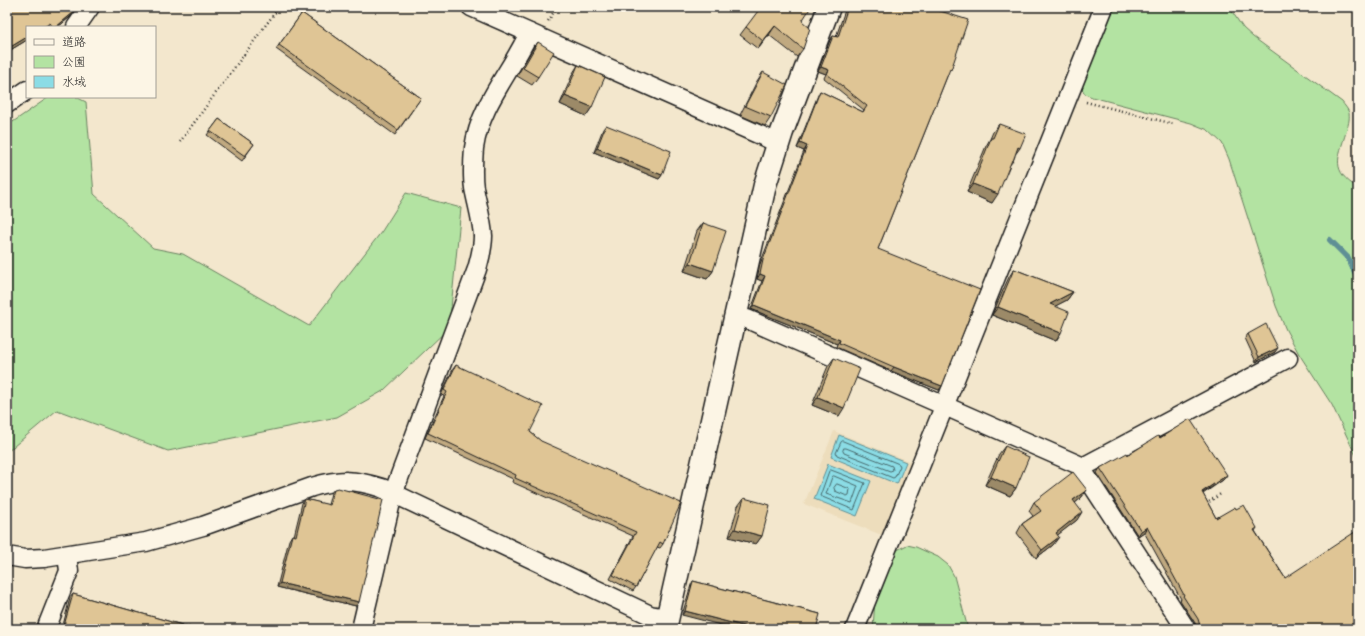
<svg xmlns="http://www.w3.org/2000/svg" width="1365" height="636" viewBox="0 0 1365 636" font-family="'Architects Daughter','Klee One',sans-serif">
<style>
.built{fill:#edddbc}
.green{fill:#b3e3a2;stroke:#68805f}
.water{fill:#8bdce5;stroke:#5f8f95}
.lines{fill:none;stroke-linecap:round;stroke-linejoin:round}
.shore{stroke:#48696c;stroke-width:1}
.stream{stroke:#5f8f95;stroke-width:6}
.minor-casing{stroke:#1c1c1c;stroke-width:21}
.tertiary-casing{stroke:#1c1c1c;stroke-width:25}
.path{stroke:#1c1c1c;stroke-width:2.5;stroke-dasharray:1 3;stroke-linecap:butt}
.minor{stroke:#fcf5e5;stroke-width:18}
.tertiary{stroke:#fcf5e5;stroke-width:22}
.wall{fill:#c0a980;stroke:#1c1c1c}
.shaded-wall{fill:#9c8a68;stroke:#1c1c1c}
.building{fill:#dfc595;stroke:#1c1c1c}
</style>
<rect width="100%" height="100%" fill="#f3e7cd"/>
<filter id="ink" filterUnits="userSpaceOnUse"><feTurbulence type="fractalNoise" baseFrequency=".025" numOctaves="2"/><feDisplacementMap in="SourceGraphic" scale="8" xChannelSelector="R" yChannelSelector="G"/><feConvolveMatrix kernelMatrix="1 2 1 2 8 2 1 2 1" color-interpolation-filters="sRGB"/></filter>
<g filter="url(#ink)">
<path class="built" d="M834,431L913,463L884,536L804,504Z"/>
<g class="green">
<path d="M1111,7H1229L1243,28L1253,37L1342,102C1344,105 1348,109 1349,113C1350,119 1348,126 1346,132C1338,159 1330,170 1358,188V460L1332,405L1299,354L1286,330L1276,306L1229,159L1222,143L1208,130L1191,123L1092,97L1085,94L1081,87Z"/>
<path d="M49,97H76L86,102L94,194L153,248L183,254L309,326L382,231L406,193L461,208L449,328L383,391L337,417L168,451L57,410L7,452V126Z"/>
<path d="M907,545L916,547L938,557L948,565L954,576L968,629H873L875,599L890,559L897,550Z"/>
</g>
<g class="water">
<path d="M839,435L906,462L897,484L831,457Z"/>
<path d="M828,464L871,481L857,516L814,499Z"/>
</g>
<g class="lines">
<g class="shore">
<path d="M843,441L899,464L900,466L895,477L893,478L837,455L836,453L841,442Z"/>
<path d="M844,448H846L892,466L893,470L890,471L844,453L843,451Z"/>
<path d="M831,470L865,483L854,510L820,496L829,471Z"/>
<path d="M834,476L858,486L852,503L826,494L832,477Z"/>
<path d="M837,484L850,489L849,495L847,496L835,491L834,488Z"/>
</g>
<path class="stream" d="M1330,240L1348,258L1358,278"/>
<defs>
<g id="minor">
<path d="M471,7L778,143"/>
<path d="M76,27L90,7"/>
<path d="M7,104L27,90"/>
<path d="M734,316L747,319L1079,465L1186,629"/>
<path d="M1081,468L1288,358"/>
<path d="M7,556L25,559L44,558L146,542L203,526L312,487C340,479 354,479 382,488L650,615L667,618"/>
<path d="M46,629L69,571L67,555"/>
<path d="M361,629L393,494L477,269C480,258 483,248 483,236C482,220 477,204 474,188C472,175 473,161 474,148C480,105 511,72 529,33"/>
<path d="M855,629L1104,7"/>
</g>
<path id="tertiary" d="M665,629L765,185L782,132L829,7"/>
</defs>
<use href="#minor" class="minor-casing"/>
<use href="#tertiary" class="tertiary-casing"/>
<g class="path">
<path d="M548,21L557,7"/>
<path d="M1086,102L1174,124"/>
<path d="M180,142L279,7"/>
<path d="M1206,504L1222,493"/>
</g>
<use href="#minor" class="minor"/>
<use href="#tertiary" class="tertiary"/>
</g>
<g class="wall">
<path d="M7,7L70,17L58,27H27V40L7,52Z"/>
<path d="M846,7H928L948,74L878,249L942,386L939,390L891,371L836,347L837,344L751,309L762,281L757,279L760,264L804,151L797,148L818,95L820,91L863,112L864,110L824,78L826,74L818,71L830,40L833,36L836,37Z"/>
<path d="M302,13L421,98L395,135L276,49Z"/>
<path d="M802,21L803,49L797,57L769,35L758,49L740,35L746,27Z"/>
<path d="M538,42V77L532,85L517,76L532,50Z"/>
<path d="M578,65L592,107L586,116L560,104L573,73Z"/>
<path d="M763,72L771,117L765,126L740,115L757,81Z"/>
<path d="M219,119L254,144L242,161L207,135Z"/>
<path d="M999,124L1015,156L1013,161L1009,166L992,203L967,192L986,146L990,139L993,132Z"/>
<path d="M606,125L662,175L659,179L594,152L603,129Z"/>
<path d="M703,223L713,271L707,279L684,271L697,231Z"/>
<path d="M1014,269L1073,292L1067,300L1055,306L1056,341L992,315L1009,277Z"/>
<path d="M1248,334L1275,352L1256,362L1245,338Z"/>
<path d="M834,358L839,416L812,405L828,366Z"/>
<path d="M456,365L530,432L663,544L660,548L657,547L636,587L633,591L610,579L633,536L512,482L513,479L425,438L444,396L441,395L453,369Z"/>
<path d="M1160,438L1227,475L1223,480L1203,494L1216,518L1236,509L1257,528L1255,531L1285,578L1358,629H1197L1195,623L1180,600L1181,599L1144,532L1138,536L1097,473L1100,468L1128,455Z"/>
<path d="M1005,446L1016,488L1010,496L985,485L999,454Z"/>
<path d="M334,489L359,602L356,606L277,587L289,540L292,535L294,536L302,503L305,499L328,505L331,493Z"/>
<path d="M1087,490L1081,498L1075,503L1077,520L1057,535L1053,545L1036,558L1017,533L1022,524L1033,516L1029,511L1034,502Z"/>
<path d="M744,498L762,536L756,544L729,537L738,506Z"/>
<path d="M693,581L820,614L682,615L691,585Z"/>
<path d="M73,594L196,629H62L70,598Z"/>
</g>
<g class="shaded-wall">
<path d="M74,12L70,17L58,27H56Z"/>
<path d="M50,23L47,27H44Z"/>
<path d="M775,26L769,35L758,49L763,41Z"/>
<path d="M27,37V40L7,52V49Z"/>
<path d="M821,67L829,70L826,74L818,71Z"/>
<path d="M565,96L592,107L586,116L560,104Z"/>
<path d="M800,143L807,146L804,151L797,148Z"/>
<path d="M1018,147L1020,148L1014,156Z"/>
<path d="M597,148L662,175L659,179L594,152Z"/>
<path d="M973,184L998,194L992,203L967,192Z"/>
<path d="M690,263L713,271L707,279L684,271Z"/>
<path d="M760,274L765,276L762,281L757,279Z"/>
<path d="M1073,292L1067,300L1044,312L1050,304Z"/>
<path d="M754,305L840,340L837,344L751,309Z"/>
<path d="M998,307L1061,333L1056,341L992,315Z"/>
<path d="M1278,348L1275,352L1256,362L1259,357Z"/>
<path d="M894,367L942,386L939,390L891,371Z"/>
<path d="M818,397L844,408L839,416L812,405Z"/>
<path d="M1227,475L1223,480L1198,496L1202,492Z"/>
<path d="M991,477L1016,488L1010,496L985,485Z"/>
<path d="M1087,490L1081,498L1068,509L1073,500Z"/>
<path d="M1082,512L1077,520L1050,541L1056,533Z"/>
<path d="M1147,527L1144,532L1138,536L1141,531Z"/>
<path d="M735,529L762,536L756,544L729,537Z"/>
<path d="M1059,537L1053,545L1036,558L1042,550Z"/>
<path d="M280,583L359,602L356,606L277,587Z"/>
<path d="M685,611L755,629H736L682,615Z"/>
</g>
<g class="building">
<path d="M7,7H77L74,12L56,27H53L50,23L44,27H27V37L7,49Z"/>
<path d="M761,7H811L802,21L810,28L803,49L775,26L763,41L746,27Z"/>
<path d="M848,7H928L968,20L951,70L950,69L878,249L980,290L942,386L894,367L839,343L840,340L754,305L765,276L760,274L763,260L807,146L800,143L820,91L863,112L867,106L827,74L829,70L821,67L833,36L838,37Z"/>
<path d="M302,13L421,98L398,130L279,45Z"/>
<path d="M538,42L554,52L538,77L523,68Z"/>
<path d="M578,65L605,77L592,107L565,96Z"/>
<path d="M763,72L787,85L771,117L745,106Z"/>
<path d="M219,119L254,144L245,156L210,131Z"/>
<path d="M999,124L1026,134L1020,148L1018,147L1013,161L1012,160L998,194L973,184L991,138H993Z"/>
<path d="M606,125L671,151L662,175L597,148Z"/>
<path d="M703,223L726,231L713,271L690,263Z"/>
<path d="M1014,269L1073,292L1050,304L1069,312L1061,333L998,307Z"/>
<path d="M1266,324L1278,348L1259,357L1248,334Z"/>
<path d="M834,358L860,369L844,408L818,397Z"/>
<path d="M456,365L543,406L530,432L541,441L681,503L663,544L660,542L636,587L613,575L636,532L515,478L516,475L428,433L447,392L444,390Z"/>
<path d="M1190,419L1227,475L1202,492L1216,518L1235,507L1236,509L1244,505L1257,528L1254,530L1285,578L1358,530V629H1203L1200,626L1198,619L1183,596L1184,595L1147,527L1141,531L1100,468L1127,453L1128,455L1158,436L1160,438Z"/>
<path d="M1005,446L1029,457L1016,488L991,477Z"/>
<path d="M1073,472L1087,490L1073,500L1082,512L1056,533L1059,537L1042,550L1022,524L1041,511L1034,502Z"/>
<path d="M338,488L383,500L359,602L280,583L292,535L296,536L305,499L330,505L334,489Z"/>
<path d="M744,498L770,505L762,536L735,529Z"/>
<path d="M693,581L820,614L816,629H755L685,611Z"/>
<path d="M73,594L196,629H63Z"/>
</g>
</g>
<rect width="1365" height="636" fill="none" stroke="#fcf5e5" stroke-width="24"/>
<rect x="12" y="12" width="1341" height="612" fill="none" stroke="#1c1c1c" stroke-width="1.5" filter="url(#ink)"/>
<rect x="26" y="26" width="130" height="72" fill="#fcf5e5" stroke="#a29e95"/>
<rect x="34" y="39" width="20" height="6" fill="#fcf5e5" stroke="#a29e95"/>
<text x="62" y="46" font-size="12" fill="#1c1c1c">道路</text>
<rect x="34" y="56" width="20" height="12" fill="#b3e3a2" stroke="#a29e95"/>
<text x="62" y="66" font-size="12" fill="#1c1c1c">公園</text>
<rect x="34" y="76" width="20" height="12" fill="#8bdce5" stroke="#a29e95"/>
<text x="62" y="86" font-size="12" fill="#1c1c1c">水域</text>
</svg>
